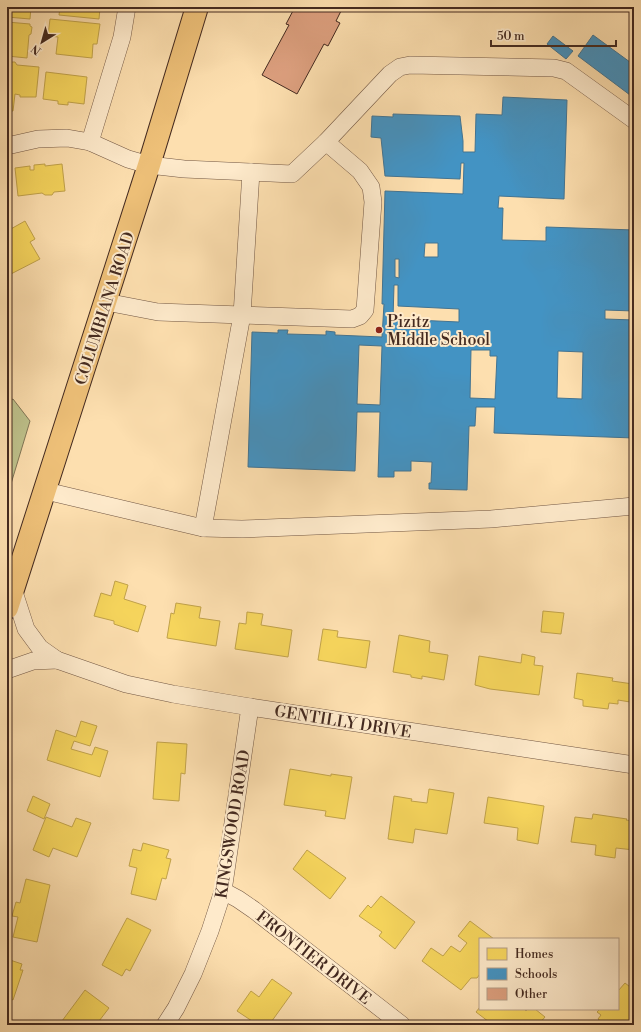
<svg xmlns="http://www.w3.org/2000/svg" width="641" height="1032" viewBox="0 0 641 1032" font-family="'Libre Bodoni',serif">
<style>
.green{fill:#bec28c;stroke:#817656}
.homes{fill:#f6d55c;stroke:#c1a24a}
.schools{fill:#4393c3;stroke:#437492;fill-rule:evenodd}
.building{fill:#dc9f7e;stroke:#442a20}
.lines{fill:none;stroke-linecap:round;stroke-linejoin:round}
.minor-casing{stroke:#725744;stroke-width:18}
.major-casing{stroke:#442a20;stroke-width:24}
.minor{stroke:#feeacb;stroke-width:17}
.major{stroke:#eec078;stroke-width:22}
.poi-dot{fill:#8f2418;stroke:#feeacb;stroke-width:1.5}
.labels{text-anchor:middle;stroke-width:4;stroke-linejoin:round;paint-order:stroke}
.street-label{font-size:16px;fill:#442a20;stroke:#feeacb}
.poi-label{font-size:16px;fill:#442a20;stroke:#feeacb;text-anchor:start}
</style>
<rect width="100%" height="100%" fill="#fddfaf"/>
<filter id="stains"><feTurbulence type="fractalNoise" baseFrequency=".005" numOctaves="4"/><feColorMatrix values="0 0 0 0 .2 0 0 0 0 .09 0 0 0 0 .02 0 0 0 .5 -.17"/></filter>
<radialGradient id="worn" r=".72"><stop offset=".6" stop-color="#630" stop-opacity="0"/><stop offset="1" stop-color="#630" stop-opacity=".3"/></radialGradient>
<path class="green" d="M13,399L30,421L7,497V402Z"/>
<g class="homes">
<path d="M7,7H31L30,19L7,17Z"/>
<path d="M60,7L100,8L99,19L59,15Z"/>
<path d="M50,19L100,24L97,44H93L92,58L56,54L58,37L48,36Z"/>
<path d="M7,22L30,24V26L32,27L31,34L29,35L27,58L7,56Z"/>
<path d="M11,62H15L17,65L39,67L36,97H20V95L15,94L13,111H7V64Z"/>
<path d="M46,72L87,77L84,104L68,102V105L58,104V101L43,99Z"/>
<path d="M45,164V166L62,164L65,191L54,192L52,195H45L42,193L18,196L15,168L30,166V170H34V165Z"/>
<path d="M25,221L35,239L30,242L40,259L7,276V234L10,232L9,230Z"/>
<path d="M115,581L128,585L124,599L146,606L138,632L114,624V621L94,616L101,593L111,596Z"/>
<path d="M176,603L201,607L199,618L220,621L216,646L167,638L171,613L174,614Z"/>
<path d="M543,611L564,613L561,634L541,632Z"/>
<path d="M247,612L263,614L261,625L292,630L288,657L235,649L239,623L246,624Z"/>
<path d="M323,629L338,631L337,637L370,641L366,668L318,660Z"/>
<path d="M399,635L430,641L429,652L448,655L444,680L422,676V679L411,677V675L393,672Z"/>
<path d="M522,654L535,657L534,665L543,666L539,695L490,689L475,685L479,656L521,663Z"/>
<path d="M577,673L613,678L612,681L633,684L630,702L618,700V704L609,703L608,709L583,706V700L574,698Z"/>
<path d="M81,721L97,726L90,746L74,741L71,749L92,755L95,747L108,751L100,777L47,760L56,730L76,737Z"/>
<path d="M157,742L187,744L185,774L181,773L179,801L153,799Z"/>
<path d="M290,769L331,776V774L352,777L345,819L325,816L326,811L284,805Z"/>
<path d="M429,789L454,793L447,834L415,829L413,843L388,839L394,796L412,799L411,801L427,803Z"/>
<path d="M33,796L50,804L44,819L27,811Z"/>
<path d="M488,797L544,806L538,844L517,840L518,828L484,823Z"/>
<path d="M593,814L627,819L626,820L634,821V850L616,848L615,858L595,855L596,845L571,842L575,817L592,819Z"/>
<path d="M46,817L72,827L76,818L91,823L77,857L53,848L49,857L33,850Z"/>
<path d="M143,843L169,850L166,858L171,859L166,879L162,878L156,900L131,894L137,868L129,866L133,849L141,851Z"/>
<path d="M307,850L346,878L330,899L293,869Z"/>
<path d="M26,879L50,885L37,942L13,937L18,917L12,916L16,902L20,903Z"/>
<path d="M381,896L415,922L395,949L379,936L382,932L359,916L368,905L371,908Z"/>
<path d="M127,918L151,930L130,971L126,969L122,976L102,965Z"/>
<path d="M470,921L494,939H480V974L477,978H471L461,990L422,961L431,948L443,956L451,946L460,952L467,943L458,936Z"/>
<path d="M7,959L22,964L20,970H23L13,1000L11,999L8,1007Z"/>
<path d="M272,979L292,993L269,1025H258L237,1011L251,991L259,997Z"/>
<path d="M625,983L634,990V1016L625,1025H606L598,1019L601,1015L597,1012L600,1009H618V991Z"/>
<path d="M85,990L109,1008L96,1025H59Z"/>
<path d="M480,1007V1009H524L526,1011L528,1009H535L545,1017L538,1025H493L476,1012Z"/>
</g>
<g class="schools">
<path d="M593,35L634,65V98L578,56Z"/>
<path d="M553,36L573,51L566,59L547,44Z"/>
<path d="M503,97L567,100L564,199L499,196L498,208H503L502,240L546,241V227L634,230V228V311L605,310V319L634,320V438L494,433L495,407H476L475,426H469L467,490L429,489V483H431L432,462L411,461V471H394V477H378L380,412H357L355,471L248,467L252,332L278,333V330H288L287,334L326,335V331L335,332V335L382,337L384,304H382L385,191L463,194L464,163H461L460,179L385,176L381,138L371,137L372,116L393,117V114L460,116L463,141V152H475L476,114L502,115ZM425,243H438V257H424ZM395,259H399V278L395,277ZM394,285H398V306L459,309V322L393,319ZM359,345L382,346L380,405L357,404ZM471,350H490V356H497L495,399L470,398ZM558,351L583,352L582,399L557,398Z"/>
</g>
<path class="building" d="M295,7H343L336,21L340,23L328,46L324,44L297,94L262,75L289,25L286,24Z"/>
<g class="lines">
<defs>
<g id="minor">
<path d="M90,142L122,37L127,7"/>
<path d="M7,146L38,139L67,138L90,142L128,159L149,165L184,169L292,174L326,142L390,74L400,67L410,65L554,68L566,71L634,120"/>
<path d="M106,302L158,312L352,319L360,316L365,310L373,202L371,187L360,171L326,142"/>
<path d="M46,491L203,528L242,529L491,519L634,506"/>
<path d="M203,528L242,315L251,172"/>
<path d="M13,589L26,629L40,648L57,660L126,684L173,694L250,707L634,765"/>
<path d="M7,670L33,661L57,660"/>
<path d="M223,891L238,899L254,910L402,1025"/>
<path d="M165,1025L176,1008L193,974L210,931L223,891L250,707"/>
</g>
<path id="major" d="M7,608L149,165L197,7"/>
</defs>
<use href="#minor" class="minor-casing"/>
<use href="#major" class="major-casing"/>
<use href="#minor" class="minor"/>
<use href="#major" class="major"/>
</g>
<circle class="poi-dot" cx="379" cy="330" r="4"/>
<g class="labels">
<g class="street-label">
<text transform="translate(104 308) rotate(-72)" y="6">COLUMBIANA ROAD</text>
<text transform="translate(343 721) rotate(9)" y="6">GENTILLY DRIVE</text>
<text transform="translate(232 824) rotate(-81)" y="6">KINGSWOOD ROAD</text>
<text transform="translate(314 957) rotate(38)" y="6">FRONTIER DRIVE</text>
</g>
<g class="poi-label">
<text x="387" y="327">Pizitz<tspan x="387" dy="18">Middle School</tspan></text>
</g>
</g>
<rect width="641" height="1032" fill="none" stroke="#fddfaf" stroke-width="24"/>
<rect x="8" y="8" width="625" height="1016" fill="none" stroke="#442a20" stroke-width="2"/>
<rect x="12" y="12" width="617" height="1008" fill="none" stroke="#442a20"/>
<rect x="479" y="938" width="140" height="72" fill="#feeacb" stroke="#b49d87"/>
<rect x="487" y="948" width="20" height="12" fill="#f6d55c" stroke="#b49d87"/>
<text x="515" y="958" font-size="12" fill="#442a20">Homes</text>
<rect x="487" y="968" width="20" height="12" fill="#4393c3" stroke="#b49d87"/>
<text x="515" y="978" font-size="12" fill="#442a20">Schools</text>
<rect x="487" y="988" width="20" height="12" fill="#dc9f7e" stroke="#b49d87"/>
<text x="515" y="998" font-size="12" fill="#442a20">Other</text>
<g transform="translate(42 42) rotate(217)" stroke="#feeacb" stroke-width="3" paint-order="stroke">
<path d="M0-3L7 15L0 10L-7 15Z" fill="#442a20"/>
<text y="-6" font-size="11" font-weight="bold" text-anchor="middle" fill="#442a20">N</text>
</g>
<path d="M491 40v6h125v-6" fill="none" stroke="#442a20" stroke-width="2"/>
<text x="497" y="40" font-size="12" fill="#442a20" stroke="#feeacb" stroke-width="3" paint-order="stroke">50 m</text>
<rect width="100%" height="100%" filter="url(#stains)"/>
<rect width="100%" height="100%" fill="url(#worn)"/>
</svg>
